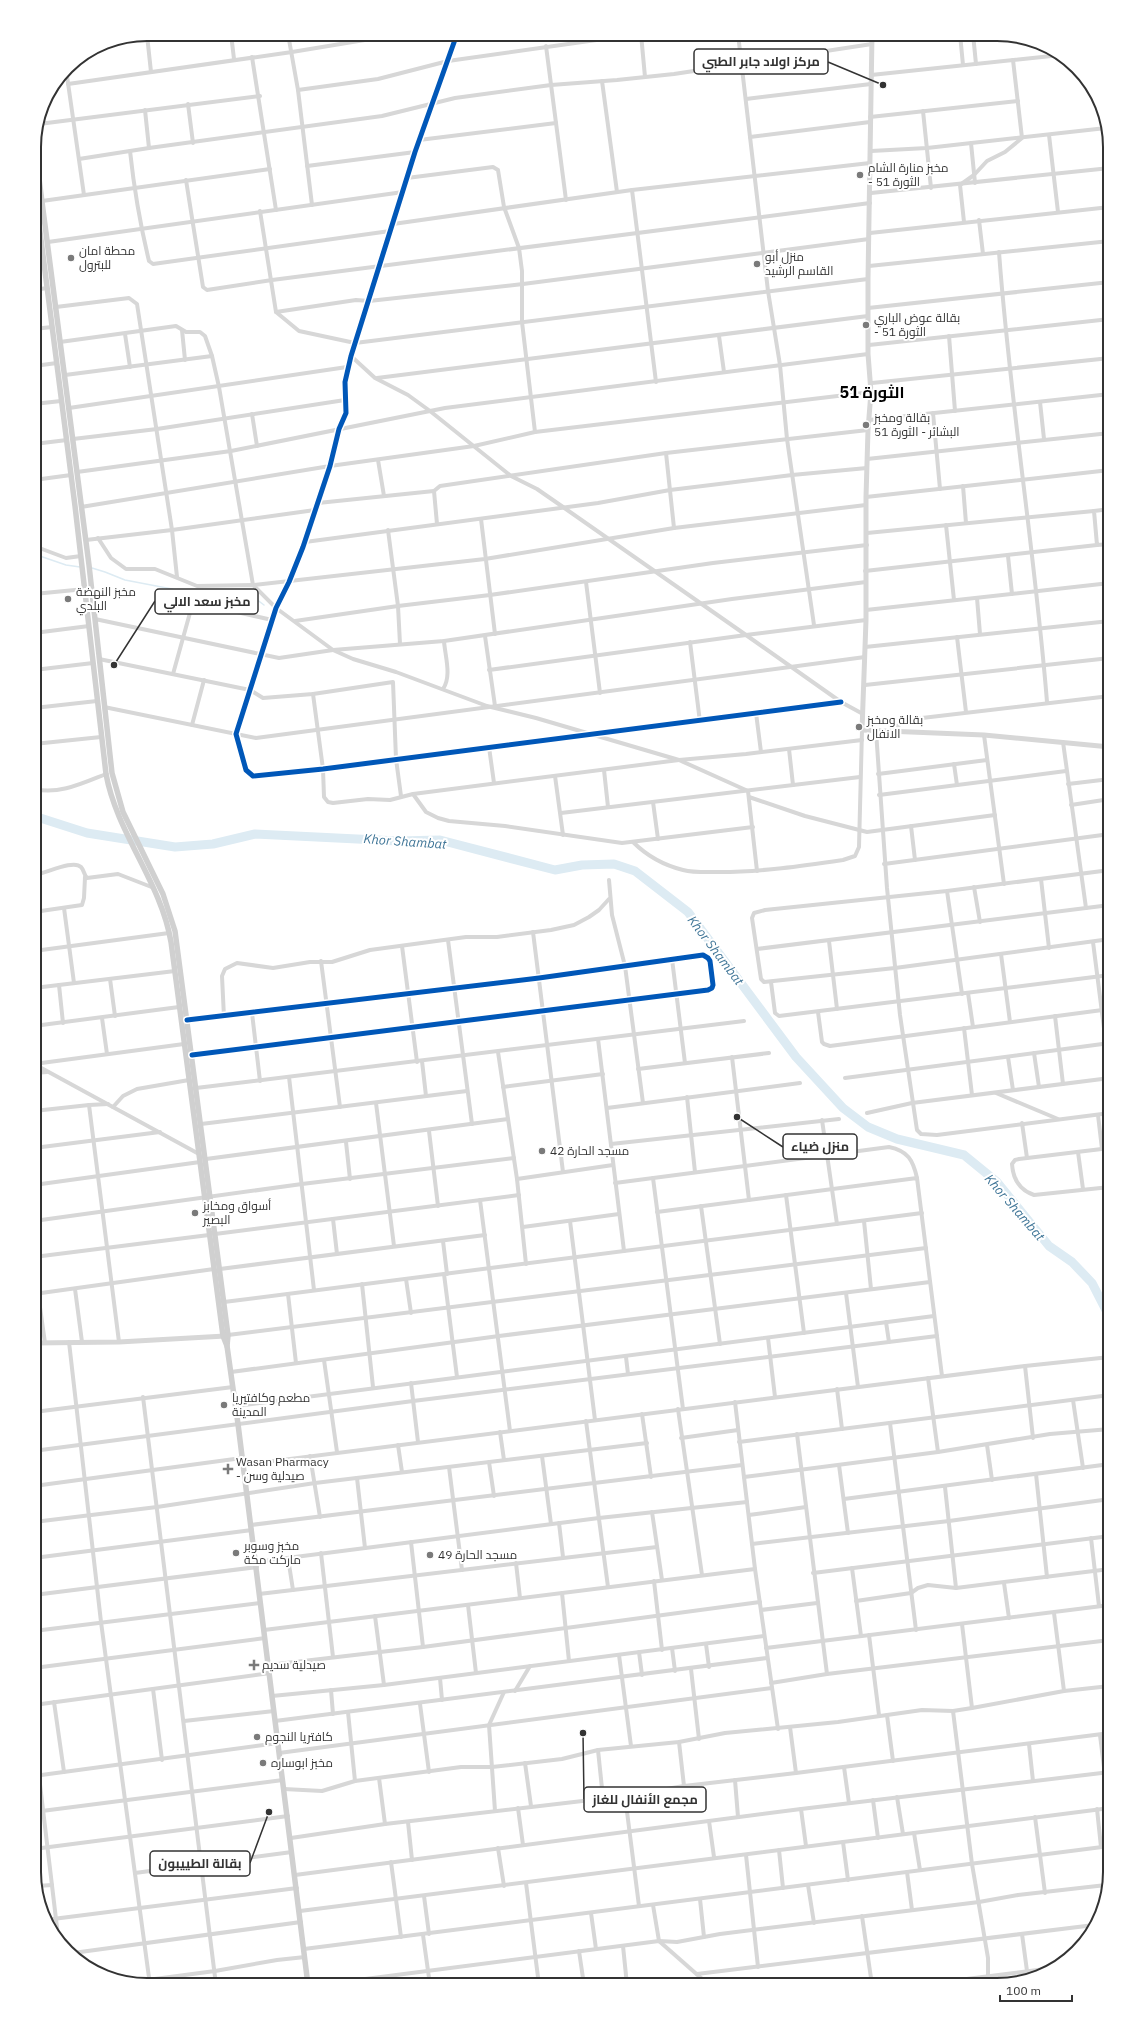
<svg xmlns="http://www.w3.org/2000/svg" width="1144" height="2019" viewBox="0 0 1144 2019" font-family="'IBM Plex Sans',Cairo,sans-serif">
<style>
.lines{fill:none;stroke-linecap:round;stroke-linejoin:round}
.stream{stroke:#ddebf3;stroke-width:1.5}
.river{stroke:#ddebf3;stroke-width:9}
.minor{stroke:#d7d7d7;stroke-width:4}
.tertiary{stroke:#d7d7d7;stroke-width:5}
.secondary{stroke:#d0d0d0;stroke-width:5.5}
.cycleway-casing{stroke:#fff;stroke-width:8}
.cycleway{stroke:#0057b8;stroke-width:5}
.poi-dot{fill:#7a7a7a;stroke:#fff;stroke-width:1.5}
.labels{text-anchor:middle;stroke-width:4;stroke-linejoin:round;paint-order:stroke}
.poi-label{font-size:12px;fill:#333;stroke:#fff;text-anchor:start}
.water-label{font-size:13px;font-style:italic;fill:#3f7597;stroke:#fff}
.district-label{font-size:16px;font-weight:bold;fill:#000;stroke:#fff}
.rim{fill:none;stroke:#333;stroke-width:2}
.leader{fill:none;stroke:#333;stroke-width:1.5}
.callout-dot{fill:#333;stroke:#fff;stroke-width:1.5}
.callout{fill:#fff;stroke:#333;stroke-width:1.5}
.callout-label{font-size:13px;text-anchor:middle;font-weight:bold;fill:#333}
</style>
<rect width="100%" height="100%" fill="#fff"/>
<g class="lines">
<g class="stream">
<path d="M34,554L66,565L80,567"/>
<path d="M92,568L105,572L125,580L172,589L198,600L213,601L252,596L264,605"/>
</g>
<path class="river" d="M34,816L87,833L175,847L213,844L255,834L398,841L440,840L555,870L582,865L614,864L635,871L688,912L796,1057L843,1108L868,1127L897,1139L964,1155L997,1182L1049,1246L1072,1262L1092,1283L1110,1318"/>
<g class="minor">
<path d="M231,34L234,59"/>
<path d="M288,34L298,90L312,205"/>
<path d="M457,34L415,152L351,356L345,382L346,413L339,429L330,466L303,547L289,582L276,608L236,734L246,770L253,776L323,769L841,702"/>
<path d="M641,34L645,77"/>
<path d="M738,34L768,291L780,365L787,439L814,625"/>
<path d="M960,34L963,65"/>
<path d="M973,34L976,64"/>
<path d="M140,35L151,34"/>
<path d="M147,35L151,72"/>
<path d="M546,46L566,200"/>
<path d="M252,57L276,210"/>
<path d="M66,69L84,195"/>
<path d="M871,75L1061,55"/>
<path d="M602,81L617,192"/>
<path d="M68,84L292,52L401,34"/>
<path d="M298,90L378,79L448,61L639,34"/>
<path d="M746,99L871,84"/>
<path d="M188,104L193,143"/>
<path d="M145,110L149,148"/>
<path d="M923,111L931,188"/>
<path d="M870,117L1018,101"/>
<path d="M39,124L260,96"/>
<path d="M1049,135L1058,212"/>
<path d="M750,137L870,122"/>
<path d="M419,140L556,123"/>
<path d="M971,143L975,183"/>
<path d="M130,151C134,188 140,224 149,261L153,264L390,231"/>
<path d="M871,151L927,148L1106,128"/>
<path d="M79,159L149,148L382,116L455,98L551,85L617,80L674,74L872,44"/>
<path d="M307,166L415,152"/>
<path d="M407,178L493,167L498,170L504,207L519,248L522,271V322L535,432"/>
<path d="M186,180L203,287L207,290L272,280L870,203"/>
<path d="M632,190L656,382"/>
<path d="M871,193L1110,168"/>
<path d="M42,201L270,169"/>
<path d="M260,211L276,312L299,331L355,343L868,279"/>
<path d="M979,220L983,254"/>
<path d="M964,222L960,185L974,175L987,161L1005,152L1022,138L1013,60"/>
<path d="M393,224L632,190L870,163"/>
<path d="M870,233L1110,207"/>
<path d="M48,242L403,192"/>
<path d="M1106,242L1110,269"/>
<path d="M999,252C1010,403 1035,552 1047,702"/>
<path d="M34,253L43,252"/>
<path d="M869,266L1110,241"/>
<path d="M34,290L47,288"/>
<path d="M56,307L129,298L137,304L172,530L177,577"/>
<path d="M868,308L1110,282"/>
<path d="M276,312L356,300L369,301L523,284L869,239"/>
<path d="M34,329L52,327"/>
<path d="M182,330L185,360"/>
<path d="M125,334L130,367"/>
<path d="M719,336L724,372"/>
<path d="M949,336L955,411"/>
<path d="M60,342L176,326L186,332H200L205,336L212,356L219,387L253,585L485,559L674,528L866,505"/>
<path d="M869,345L1110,319"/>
<path d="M351,356L375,378L408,395L430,411L511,476L537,489L563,507L746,635L866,620"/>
<path d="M34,366L57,363"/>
<path d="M65,375L212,356"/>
<path d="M377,378L868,316"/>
<path d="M872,383L1110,358"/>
<path d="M1040,402L1044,439"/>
<path d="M34,404L61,401"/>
<path d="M69,408L347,367"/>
<path d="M933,413L940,489"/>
<path d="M252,414L257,446"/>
<path d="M869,420L1110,394"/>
<path d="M73,439L157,429L345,400"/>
<path d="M34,444L67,440"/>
<path d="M666,453L674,528"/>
<path d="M867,459L1110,433"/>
<path d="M378,460L384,496"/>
<path d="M77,472L231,451L445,408L868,354"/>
<path d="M34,480L71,475"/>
<path d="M963,486L966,523"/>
<path d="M866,497L1110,470"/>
<path d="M318,503L434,491"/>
<path d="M81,507L330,466L474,446L535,432L871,392"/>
<path d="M481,519L495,634"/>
<path d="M437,524L434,491L440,486L666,453L868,430"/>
<path d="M946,525L954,600"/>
<path d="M388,530L398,606L400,644"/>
<path d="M867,533L1094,511"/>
<path d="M98,538L111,558L126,569H155L197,586L253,585L276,608L333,650L353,659L396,672L487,706L536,718L679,760L748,791L757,871"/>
<path d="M86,540L172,530L315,510"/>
<path d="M305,542L598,503L670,490L792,475L867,468"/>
<path d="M1110,544L1097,545L1094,511L1110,509"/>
<path d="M34,546L66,558L81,556"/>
<path d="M1008,556L1012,594"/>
<path d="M865,571L1097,545"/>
<path d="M586,582L600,693"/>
<path d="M34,594L85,589"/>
<path d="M977,598L980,634"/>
<path d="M866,610L1110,583"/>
<path d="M95,619L279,658L333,650L444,641L732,599L866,582"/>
<path d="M295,621L398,606L490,595L713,563L867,545"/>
<path d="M34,633L89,626"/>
<path d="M485,636L495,706"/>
<path d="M957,637L966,712"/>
<path d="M690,642L700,722"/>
<path d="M865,647L1110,621"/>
<path d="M99,659L250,690L263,698L313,694L393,682L396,759L401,796"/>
<path d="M34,670L93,663"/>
<path d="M489,670L746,635L841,702L863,714"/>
<path d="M173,674L193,602L272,620"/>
<path d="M865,685L1110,658"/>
<path d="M443,689C452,676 445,656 444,641"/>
<path d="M313,694L323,769L324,797L328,802L333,803L368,799L390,800L413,794L679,760L746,754L862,740"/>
<path d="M104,707L256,738L865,657"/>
<path d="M34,708L97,701"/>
<path d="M756,713L761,752"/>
<path d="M192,725L204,680"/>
<path d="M876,731L887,888L900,1015L917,1130L921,1134L937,1135L1110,1113"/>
<path d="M889,731L902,723L922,718L1110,696"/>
<path d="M984,735L1004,884"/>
<path d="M1063,742L1086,908"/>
<path d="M34,744L101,737"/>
<path d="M489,747L494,783"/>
<path d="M789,749L793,785"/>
<path d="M954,764L957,785"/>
<path d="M604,770L608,807"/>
<path d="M878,774L987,760"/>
<path d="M555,776L563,835"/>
<path d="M1068,784L1110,779"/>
<path d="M34,789C59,795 83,783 106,774"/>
<path d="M413,794L426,812L438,818L449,821L505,826L622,843L753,827"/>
<path d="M879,795L1066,771"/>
<path d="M749,797L805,816L867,832L995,815"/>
<path d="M653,802L658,839"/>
<path d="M1071,805L1110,799"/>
<path d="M561,813L860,777"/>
<path d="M911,826L915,860"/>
<path d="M633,842C647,856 663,865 683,870C695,873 708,872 720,872C761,872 802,866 843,860L855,856L859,847L862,730"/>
<path d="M884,864L1110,834"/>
<path d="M34,875C45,874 73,859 81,867C84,870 84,875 87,878L118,874L154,888"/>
<path d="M37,875L40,911"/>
<path d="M1041,879L1049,948"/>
<path d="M609,880L612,915L625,966L643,1103"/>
<path d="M974,887L980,922"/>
<path d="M947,891L962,994"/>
<path d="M64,908L74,983"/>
<path d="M34,912L82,905L84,898L85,877"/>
<path d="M533,932L563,1172"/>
<path d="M1110,939L895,968L764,982L761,979L752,918L754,913L765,910L947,891L1110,870"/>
<path d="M448,940L472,1124"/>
<path d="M829,941L837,1009"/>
<path d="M1093,942L1106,1044"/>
<path d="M402,946L417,1062"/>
<path d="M757,949L1110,905"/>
<path d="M34,951L169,933"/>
<path d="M1001,954L1010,1022"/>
<path d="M672,959L685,1063"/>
<path d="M321,961L340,1107"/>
<path d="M110,979L115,1016"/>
<path d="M771,982L775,1013L779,1016L1110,975"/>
<path d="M59,985L63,1023"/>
<path d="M34,988L175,971"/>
<path d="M968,993L973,1027"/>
<path d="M818,1012L822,1042L824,1044L830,1046L1110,1009"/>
<path d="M252,1013L260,1081"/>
<path d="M1055,1016L1063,1084"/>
<path d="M224,1017L222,976L225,969L237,963L273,968L310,962H332L370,950L466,937H497L551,930L574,925L589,917L599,910L609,899"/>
<path d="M102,1018L107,1054"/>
<path d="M187,1020L539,978L703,955L708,958L710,961L713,985L712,988L708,990L192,1055"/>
<path d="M34,1026L179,1007"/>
<path d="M964,1028L972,1095"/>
<path d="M598,1039L624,1251"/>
<path d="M498,1052L517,1179L526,1264"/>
<path d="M1034,1053L1039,1087"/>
<path d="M732,1057L749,1200"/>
<path d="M1008,1057L1013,1090"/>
<path d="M422,1061L426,1096"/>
<path d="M34,1064L199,1154"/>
<path d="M34,1064L184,1044"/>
<path d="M638,1069L769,1053"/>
<path d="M34,1073L47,1072"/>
<path d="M289,1077L314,1290"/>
<path d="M845,1078L1110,1043"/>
<path d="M503,1087L603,1074"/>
<path d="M196,1088L744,1021"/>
<path d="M996,1093L1058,1119"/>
<path d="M687,1097L695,1172"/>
<path d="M376,1103L394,1246"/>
<path d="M108,1104L89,1105L119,1342"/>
<path d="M113,1107L123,1096L137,1089L189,1080"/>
<path d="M607,1108L800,1083"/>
<path d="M34,1111L89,1105"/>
<path d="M867,1113L912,1103L1110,1078"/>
<path d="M1098,1115L1102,1149"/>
<path d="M822,1120L837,1224"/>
<path d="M1022,1123L1027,1158"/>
<path d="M201,1124L467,1091"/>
<path d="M429,1131L438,1206"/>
<path d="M346,1142L350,1179"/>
<path d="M611,1144L839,1119"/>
<path d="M34,1148L160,1132"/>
<path d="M1078,1152L1083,1189"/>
<path d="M206,1159L508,1119"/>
<path d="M653,1178L683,1409"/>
<path d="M517,1179L613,1165"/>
<path d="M615,1183L889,1147C908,1151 913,1160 917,1178"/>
<path d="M34,1185L200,1162"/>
<path d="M1110,1187L1034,1195C1019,1190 1013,1179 1012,1164L1015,1160L1019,1159L1110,1148"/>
<path d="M786,1195L804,1333"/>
<path d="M480,1200L510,1431"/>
<path d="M701,1206L720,1344"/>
<path d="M657,1212L917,1178L942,1376"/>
<path d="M333,1219L337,1254"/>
<path d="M34,1221L302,1184L514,1158"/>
<path d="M570,1221L595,1420"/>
<path d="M864,1221L871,1289"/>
<path d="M523,1227L619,1214"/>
<path d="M215,1234L519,1195"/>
<path d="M443,1241L447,1274"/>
<path d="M34,1257L209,1235"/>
<path d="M220,1269L485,1235"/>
<path d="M444,1274L457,1377"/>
<path d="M406,1279L411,1313"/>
<path d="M362,1284L373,1387"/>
<path d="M75,1289L82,1342"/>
<path d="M38,1293L45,1343"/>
<path d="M846,1293L858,1387"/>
<path d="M34,1294L214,1269"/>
<path d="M288,1294L296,1363"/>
<path d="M224,1302L922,1213"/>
<path d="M886,1322L889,1342"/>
<path d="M228,1335L926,1248"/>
<path d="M768,1338L775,1397"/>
<path d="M69,1342L101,1622L150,1985"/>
<path d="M626,1357L628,1374"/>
<path d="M324,1360L337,1452"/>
<path d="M1025,1366L1033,1438"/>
<path d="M231,1372L499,1336L930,1282"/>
<path d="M928,1378L938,1452"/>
<path d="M411,1383L418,1442"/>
<path d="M837,1389L842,1429"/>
<path d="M143,1397L216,1985"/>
<path d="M1073,1400L1083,1468"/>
<path d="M735,1402L755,1569L778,1729"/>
<path d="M236,1406L934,1316"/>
<path d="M678,1409L702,1575"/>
<path d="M34,1412L233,1387"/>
<path d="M642,1414L651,1477"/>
<path d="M586,1421L608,1587"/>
<path d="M890,1423L916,1630"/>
<path d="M500,1432L504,1460"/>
<path d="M797,1434L827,1674"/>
<path d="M681,1438L738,1430"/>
<path d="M739,1442L1110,1395"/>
<path d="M398,1445L402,1472"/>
<path d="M987,1445L992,1480"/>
<path d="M34,1452L41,1450L413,1401L937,1336"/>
<path d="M310,1456L320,1517"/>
<path d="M542,1456L551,1524"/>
<path d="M489,1462L494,1496"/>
<path d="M243,1465L1025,1366L1110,1357"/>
<path d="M839,1465L848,1533"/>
<path d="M449,1467L462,1570"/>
<path d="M1036,1474L1047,1577"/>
<path d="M744,1477L938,1452L1050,1434L1110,1429"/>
<path d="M357,1478L365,1548"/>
<path d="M34,1486L242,1458"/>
<path d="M945,1487L956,1588"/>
<path d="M844,1499L1110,1464"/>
<path d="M652,1512L662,1580"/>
<path d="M749,1515L806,1507"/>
<path d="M34,1522L157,1507L315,1483L647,1443"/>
<path d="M559,1523L563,1557"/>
<path d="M251,1525L742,1465"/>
<path d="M1091,1538L1099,1606"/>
<path d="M411,1542L423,1647"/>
<path d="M752,1544L949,1521L1110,1499"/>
<path d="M321,1553L333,1657"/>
<path d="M34,1558L252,1530"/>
<path d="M288,1558L293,1590"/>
<path d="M256,1562L599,1518L747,1502"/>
<path d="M516,1563L520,1598"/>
<path d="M852,1568L861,1636"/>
<path d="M813,1573L1110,1536"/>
<path d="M654,1581L662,1650"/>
<path d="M1004,1583L1009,1618"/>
<path d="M562,1593L569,1661"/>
<path d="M259,1594L657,1547"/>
<path d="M34,1595L257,1567"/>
<path d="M856,1601L911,1593L918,1588L928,1585L956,1588L1110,1569"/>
<path d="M468,1605L476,1673"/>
<path d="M1108,1605L1110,1623"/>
<path d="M761,1610L817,1603"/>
<path d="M1054,1613L1064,1691"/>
<path d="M375,1616L384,1685"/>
<path d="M962,1624L972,1708"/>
<path d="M264,1630L755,1569"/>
<path d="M34,1631L260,1603"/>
<path d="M869,1635L879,1715"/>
<path d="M706,1644L709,1667"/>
<path d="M672,1648L675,1671"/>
<path d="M766,1648L1110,1605"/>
<path d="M639,1652L642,1675"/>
<path d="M619,1655L631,1746"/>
<path d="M269,1665L423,1647L760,1602"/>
<path d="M34,1668L265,1638"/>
<path d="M691,1669L699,1739"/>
<path d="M440,1678L442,1700"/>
<path d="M771,1683L827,1674L1110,1640"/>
<path d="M153,1689L162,1760"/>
<path d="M331,1690L333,1714"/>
<path d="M515,1691L530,1666"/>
<path d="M272,1696L384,1685L764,1636"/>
<path d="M54,1702L64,1772"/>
<path d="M420,1704L429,1772"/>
<path d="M34,1705L270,1673"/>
<path d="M953,1711L972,1864L988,1958V1985"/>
<path d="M348,1712L355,1781"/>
<path d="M887,1715L893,1761"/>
<path d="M184,1721L274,1711"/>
<path d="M275,1721L767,1658"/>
<path d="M790,1727L796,1773"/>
<path d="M1100,1735L1109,1808"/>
<path d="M679,1742L684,1786"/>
<path d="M1029,1744L1033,1781"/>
<path d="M598,1750L603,1798"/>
<path d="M279,1753L772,1688"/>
<path d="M525,1763L531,1806"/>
<path d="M844,1767L849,1803"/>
<path d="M34,1776L278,1743"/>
<path d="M39,1776L58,1936"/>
<path d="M379,1778L385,1824"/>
<path d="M735,1780L738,1817"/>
<path d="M284,1789L322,1791L355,1781L461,1767H492L562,1759L598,1750L679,1742L725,1733L838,1722L922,1710L953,1711L972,1708L1064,1691L1110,1686"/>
<path d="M625,1796L639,1906"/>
<path d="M897,1797L903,1834"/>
<path d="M873,1800L878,1838"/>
<path d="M518,1808L523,1845"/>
<path d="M801,1809L806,1846"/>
<path d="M1097,1809L1101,1847"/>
<path d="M495,1811L489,1725L504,1692"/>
<path d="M34,1812L283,1780"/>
<path d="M1035,1817L1045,1893"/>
<path d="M709,1821L714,1857"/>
<path d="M408,1822L412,1860"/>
<path d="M914,1833L920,1870"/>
<path d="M291,1838L385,1824L625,1796L684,1786L796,1773L1110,1733"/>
<path d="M843,1842L848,1880"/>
<path d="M498,1848L504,1886"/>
<path d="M34,1849L288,1816"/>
<path d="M779,1850L783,1888"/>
<path d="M746,1855L758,1967"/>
<path d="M391,1862L401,1937"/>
<path d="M907,1872L912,1910"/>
<path d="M135,1873L292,1852"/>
<path d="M295,1875L801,1809L1110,1772"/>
<path d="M526,1883L539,1985"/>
<path d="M808,1885L814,1923"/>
<path d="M37,1886L52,1885"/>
<path d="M424,1896L429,1934"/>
<path d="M700,1899L704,1937"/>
<path d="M653,1905L659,1941L709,1985"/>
<path d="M300,1911L1110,1808"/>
<path d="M591,1913L596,1949"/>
<path d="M862,1916L872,1985"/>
<path d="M45,1920L297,1888"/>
<path d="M1091,1925L1092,1933"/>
<path d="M1022,1934L1027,1971"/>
<path d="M423,1935L430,1985"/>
<path d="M623,1946L627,1985"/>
<path d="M304,1949L1110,1846"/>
<path d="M579,1951L584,1985"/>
<path d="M73,1953L301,1922"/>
<path d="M697,1974L1094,1925"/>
<path d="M132,1982L215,1971L277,1960L305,1957"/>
<path d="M319,1985L659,1941L677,1942L720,1934L979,1902L1018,1895L1106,1885"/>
<path d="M919,1985L1053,1968"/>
</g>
<g class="tertiary">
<path d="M872,34L868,279V354L871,392L868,430L866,497V620L862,730L984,735L1110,747"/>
<path d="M34,1343L119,1342L225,1336"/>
</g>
<g class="secondary">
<path d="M34,140L89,565L112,773L123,812L163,894L175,931L228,1335L227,1346"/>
<path d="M34,185L75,506L106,774C117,834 161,882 171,942L223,1336L227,1346L238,1424L308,1985"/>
</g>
<defs>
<g id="cycleway">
<path d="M457,34L415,152L351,356L345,382L346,413L339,429L330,466L303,547L289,582L276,608L236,734L246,770L253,776L323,769L841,702"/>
<path d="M187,1020L539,978L703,955L708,958L710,961L713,985L712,988L708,990L192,1055"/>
</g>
</defs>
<use href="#cycleway" class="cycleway-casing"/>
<use href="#cycleway" class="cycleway"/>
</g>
<g class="poi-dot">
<circle cx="860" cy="175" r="4"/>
<circle cx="71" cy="258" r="4"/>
<circle cx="757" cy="264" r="4"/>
<circle cx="866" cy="325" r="4"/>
<circle cx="866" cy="425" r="4"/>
<circle cx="68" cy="599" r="4"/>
<circle cx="859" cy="727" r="4"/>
<circle cx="542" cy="1151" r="4"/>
<circle cx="195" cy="1213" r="4"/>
<circle cx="224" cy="1405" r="4"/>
<path d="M226 1463h4v4h4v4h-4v4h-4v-4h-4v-4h4z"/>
<circle cx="236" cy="1553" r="4"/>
<circle cx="430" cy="1555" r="4"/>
<path d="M252 1659h4v4h4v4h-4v4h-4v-4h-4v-4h4z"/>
<circle cx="257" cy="1737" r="4"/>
<circle cx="263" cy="1763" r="4"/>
</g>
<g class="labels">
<g class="poi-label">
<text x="868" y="172">مخبز منارة الشام<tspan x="868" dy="14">- الثورة 51</tspan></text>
<text x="79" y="255">محطة امان<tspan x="79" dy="14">للبترول</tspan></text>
<text x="765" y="261">منزل أبو<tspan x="765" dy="14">القاسم الرشيد</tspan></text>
<text x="874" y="322">بقالة عوض الباري<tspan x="874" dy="14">- الثورة 51</tspan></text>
<text x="874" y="422">بقالة ومخبز<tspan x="874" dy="14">البشائر - الثورة 51</tspan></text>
<text x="76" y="596">مخبز النهضة<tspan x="76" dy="14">البلدي</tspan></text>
<text x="867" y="724">بقالة ومخبز<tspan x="867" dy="14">الانفال</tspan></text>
<text x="550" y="1155">مسجد الحارة 42</text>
<text x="203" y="1210">أسواق ومخابز<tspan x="203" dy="14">البصير</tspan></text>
<text x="232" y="1402">مطعم وكافتيريا<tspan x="232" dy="14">المدينة</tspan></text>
<text x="236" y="1466">Wasan Pharmacy<tspan x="236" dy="14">- صيدلية وسن</tspan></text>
<text x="244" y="1550">مخبز وسوبر<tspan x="244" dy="14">ماركت مكة</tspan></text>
<text x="438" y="1559">مسجد الحارة 49</text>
<text x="262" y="1669">صيدلية سديم</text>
<text x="265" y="1741">كافتريا النجوم</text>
<text x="271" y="1767">مخبز ابوساره</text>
</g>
<g class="water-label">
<text transform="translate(405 841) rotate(4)" y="5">Khor Shambat</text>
<text transform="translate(716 950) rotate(53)" y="5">Khor Shambat</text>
<text transform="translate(1015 1207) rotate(49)" y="5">Khor Shambat</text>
</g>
<g class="district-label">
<text x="872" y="398">الثورة 51</text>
</g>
</g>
<path d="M0 0H1144V2019H0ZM147 41H997A106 106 0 0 1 1103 147V1872A106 106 0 0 1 997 1978H147A106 106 0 0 1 41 1872V147A106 106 0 0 1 147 41Z" fill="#fff" fill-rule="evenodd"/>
<path class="rim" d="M147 41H997A106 106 0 0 1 1103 147V1872A106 106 0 0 1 997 1978H147A106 106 0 0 1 41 1872V147A106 106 0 0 1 147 41Z"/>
<path class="leader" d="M883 85L828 62M114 665L155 601M737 1117L783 1147M583 1733L584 1799M269 1812L250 1863"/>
<g class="callout-dot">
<circle cx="883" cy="85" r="4"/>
<circle cx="114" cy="665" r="4"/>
<circle cx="737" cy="1117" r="4"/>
<circle cx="583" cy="1733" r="4"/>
<circle cx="269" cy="1812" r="4"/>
</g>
<g class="callout">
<rect x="694" y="49" width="134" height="25" rx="4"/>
<rect x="155" y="589" width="103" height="25" rx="4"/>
<rect x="783" y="1134" width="74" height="25" rx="4"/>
<rect x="584" y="1787" width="122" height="25" rx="4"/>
<rect x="150" y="1851" width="100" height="25" rx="4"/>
</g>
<g class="callout-label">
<text x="761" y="66">مركز اولاد جابر الطبي</text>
<text x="207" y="606">مخبز سعد الالي</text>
<text x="820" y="1151">منزل ضياء</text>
<text x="645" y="1804">مجمع الأنفال للغاز</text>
<text x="200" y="1868">بقالة الطييبون</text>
</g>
<path d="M1000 1995v6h72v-6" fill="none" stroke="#333333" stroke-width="2"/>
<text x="1006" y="1995" font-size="12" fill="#333333" stroke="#ffffff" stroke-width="3" paint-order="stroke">100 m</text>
</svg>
